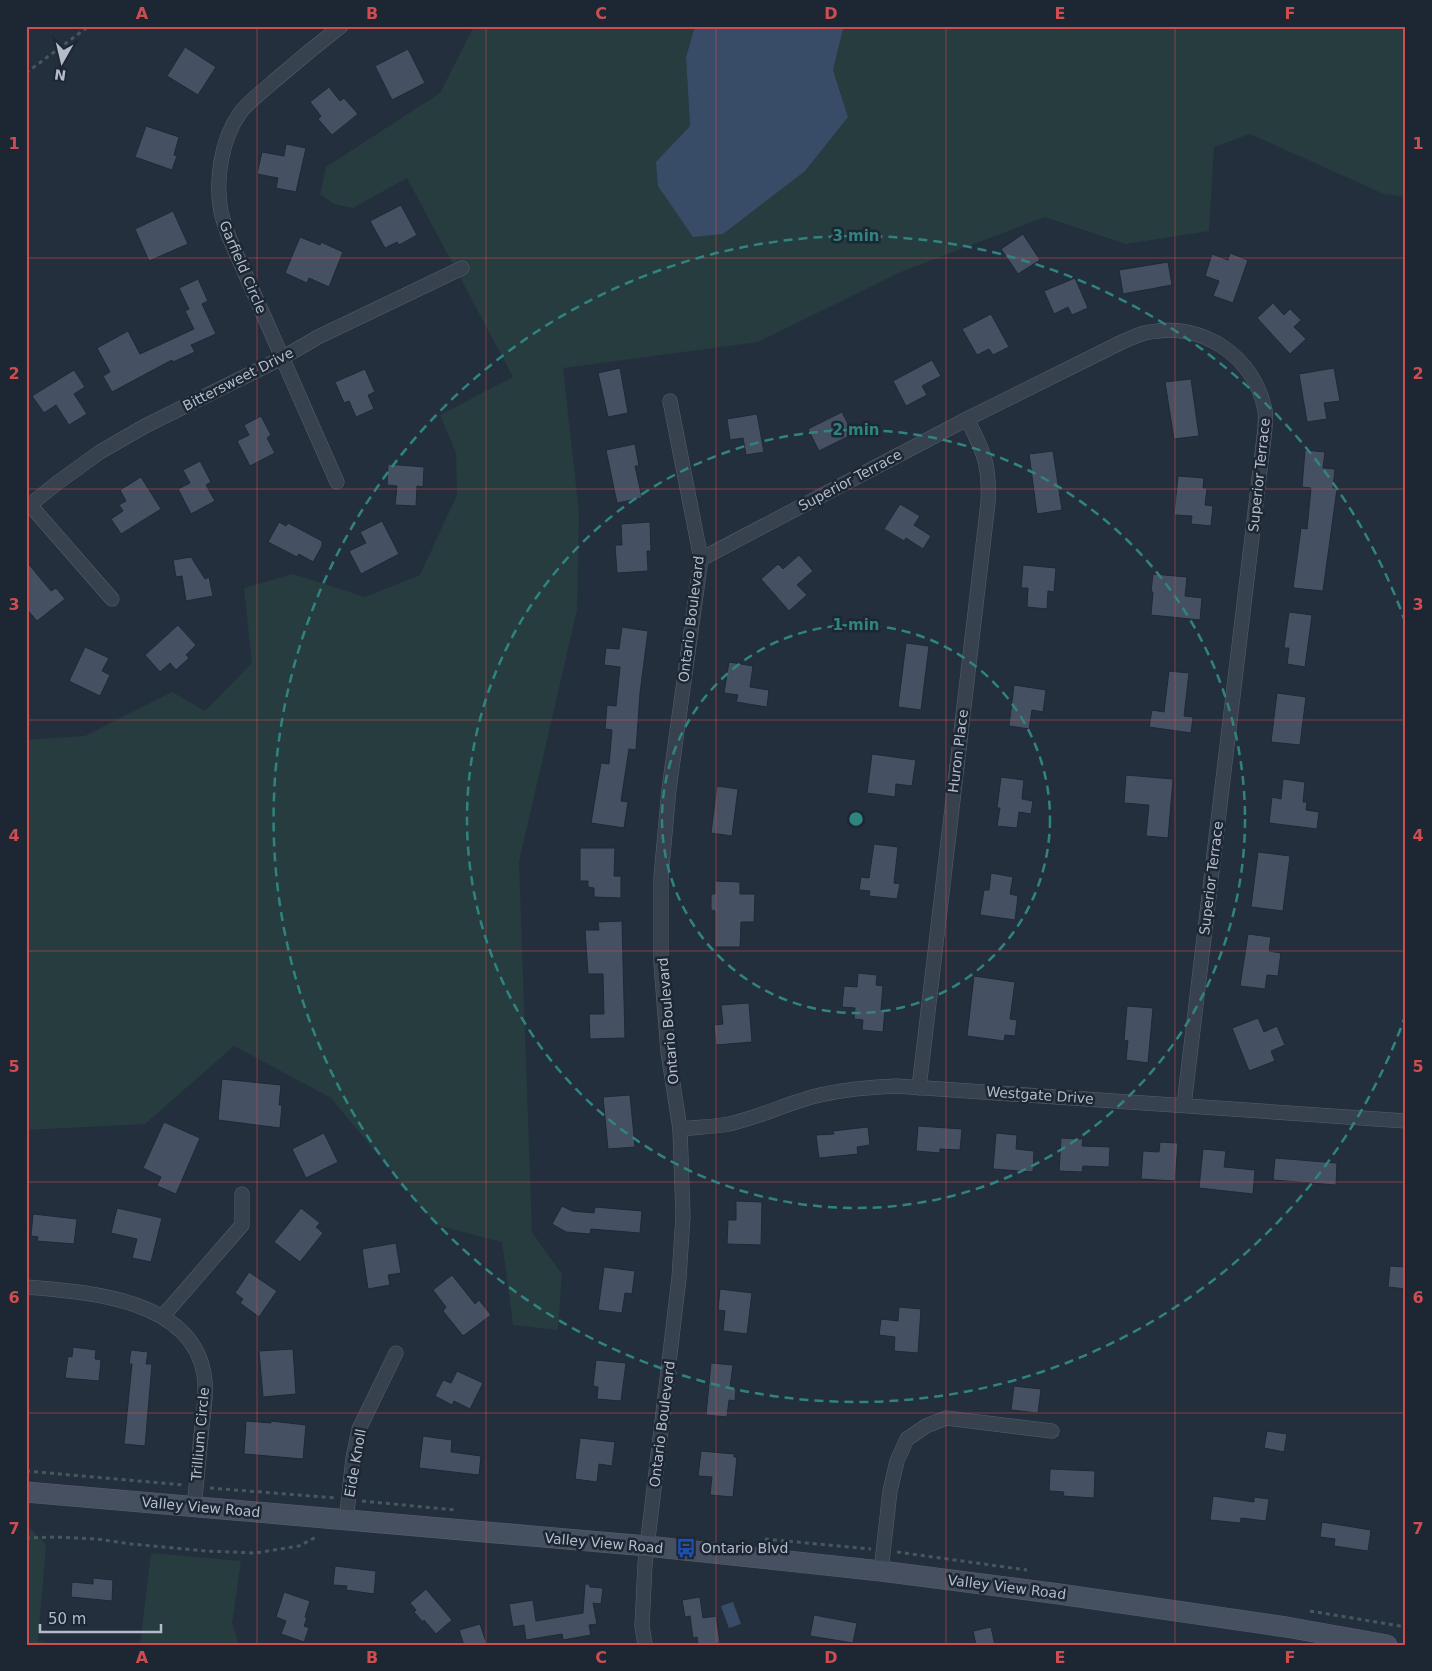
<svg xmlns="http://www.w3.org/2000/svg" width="1432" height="1671" viewBox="0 0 1432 1671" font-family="'DejaVu Sans',sans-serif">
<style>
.green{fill:#263c3f}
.water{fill:#394c67}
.building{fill:#455162;stroke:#1f2835}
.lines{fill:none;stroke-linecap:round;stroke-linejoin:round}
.minor-casing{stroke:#565f6c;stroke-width:15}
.secondary-casing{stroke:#565f6c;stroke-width:21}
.path{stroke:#44595c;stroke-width:3;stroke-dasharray:4 4;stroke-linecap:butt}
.minor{stroke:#38414e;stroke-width:14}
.secondary{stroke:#465061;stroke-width:20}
.grid{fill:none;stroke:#ce4d50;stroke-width:1;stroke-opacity:0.55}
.ring{fill:none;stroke:#308480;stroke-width:2.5;stroke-dasharray:9 6}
.labels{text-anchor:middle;stroke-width:5;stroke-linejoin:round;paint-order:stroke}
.street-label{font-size:14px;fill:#b4bcc9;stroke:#1d2633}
.poi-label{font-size:14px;fill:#b4bcc9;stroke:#1d2633;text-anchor:start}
.centre{fill:#308480;stroke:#1d2633;stroke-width:2.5}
.ring-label{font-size:15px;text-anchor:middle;font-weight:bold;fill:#308480;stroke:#1d2633;stroke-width:5;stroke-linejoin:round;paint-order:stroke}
.neatline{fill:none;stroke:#ce4d50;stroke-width:2}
.grid-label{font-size:16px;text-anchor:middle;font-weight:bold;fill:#ce4d50}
</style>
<rect width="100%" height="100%" fill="#242f3e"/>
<g class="green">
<path d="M474,26H695L686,57L690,126L656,163L848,117L833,70L843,29L841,26H1406V197L1384,194L1250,134L1214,147L1209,231L1126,244L1045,217L903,271L758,342L563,368L579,513L577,610L519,862L532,1232L562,1274L558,1330L513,1325L502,1242L436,1225L331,1098L234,1046L145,1124L26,1130V740L85,736L172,692L205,711L252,663L244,588L293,574L365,597L420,575L457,495L456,453L440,415L513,377L407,178L353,208L334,204L320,194L326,167L440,93Z"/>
<path d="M26,1524L46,1545L38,1641L67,1645H26Z"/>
<path d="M151,1553L241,1561L232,1623L239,1645H140Z"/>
</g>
<g class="water">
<path d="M695,26H841L843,29L833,70L848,117L805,171L723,234L693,237L658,186L656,162L690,126L686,57Z"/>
<path d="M733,1602L741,1624L729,1628L721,1606Z"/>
</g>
<g class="building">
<path d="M185,47L216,67L198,95L167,76Z"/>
<path d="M408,49L425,83L392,100L375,66Z"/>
<path d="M329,87L340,101L344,98L358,114L332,135L318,119L321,116L310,102Z"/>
<path d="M146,126L179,137L174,155L177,156L172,170L135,157Z"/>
<path d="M286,144L306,148L296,192L276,188L278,178L257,174L262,152L284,156Z"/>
<path d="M401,205L417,235L399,245L397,242L385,248L370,221Z"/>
<path d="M173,211L188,244L149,261L135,229Z"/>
<path d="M1023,234L1040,260L1018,274L1001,249Z"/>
<path d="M300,237L320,245L321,242L343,252L329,287L309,278L307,283L285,273Z"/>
<path d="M1230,253L1248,260L1233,303L1213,296L1219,281L1205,276L1212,254L1228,260Z"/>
<path d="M1168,262L1172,285L1123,294L1119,270Z"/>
<path d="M1075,278L1088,308L1072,315L1068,307L1054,314L1044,291Z"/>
<path d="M198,279L208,301L202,304L216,334L191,345L195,352L173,362L172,360L112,392L103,376L110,372L97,348L128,331L140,354L194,329L185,311L189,309L179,288Z"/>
<path d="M1273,303L1284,315L1290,309L1301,320L1294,327L1306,339L1290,354L1257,318Z"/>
<path d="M991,314L1009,347L993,355L989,349L977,355L962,329Z"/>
<path d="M932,360L941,376L922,386L927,395L906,406L893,381Z"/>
<path d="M620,368L628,413L608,417L598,373Z"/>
<path d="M1334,368L1340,401L1324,403L1327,419L1307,422L1299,374Z"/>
<path d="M365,369L375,392L368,395L374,409L356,417L349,401L344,403L335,382Z"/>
<path d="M74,370L85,387L74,394L87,414L69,425L56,405L44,413L32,396Z"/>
<path d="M1191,379L1199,436L1174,439L1165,382Z"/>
<path d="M842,412L853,434L819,451L808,429Z"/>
<path d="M757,414L764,452L746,455L743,438L730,440L727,419Z"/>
<path d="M261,416L271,435L267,438L275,453L250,466L237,441L249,435L244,425Z"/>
<path d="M635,444L639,466H635L642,498L617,503L606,450Z"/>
<path d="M1305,450L1325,452L1323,468L1335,469L1333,488L1337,489L1323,591L1293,588L1301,528L1307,529L1311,488L1302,487Z"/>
<path d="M1053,451L1062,510L1037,514L1029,454Z"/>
<path d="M200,461L211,482L206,485L215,501L191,514L178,489L190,483L183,470Z"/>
<path d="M388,464L424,467L423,487L417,486L416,506L395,505L397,486L387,485Z"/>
<path d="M1178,476L1204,478L1203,488H1207L1205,505L1213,506L1211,526L1191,524L1192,516L1174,515Z"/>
<path d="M141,477L161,509L121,534L111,519L123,511L119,505L126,501L120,490Z"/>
<path d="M900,504L920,516L914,525L931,536L923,549L906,538L904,541L884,529Z"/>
<path d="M382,521L399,554L361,574L349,551L366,543L360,532Z"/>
<path d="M279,522L286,526L288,523L322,541V546L313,562L299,554L297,557L268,542Z"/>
<path d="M650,522L651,551H647L648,571L617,573L615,545H622L621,524Z"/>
<path d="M799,555L813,571L797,585L807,595L789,611L761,579L778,564L783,569Z"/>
<path d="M191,557L205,579L209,577L213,596L186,601L182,576L176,577L173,560Z"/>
<path d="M26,561L51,591L56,588L65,599L37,621L26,608Z"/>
<path d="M1023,565L1056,568L1054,592L1048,591L1047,609L1027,607L1028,588H1021Z"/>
<path d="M1153,574L1187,577L1185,596L1202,598L1200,620L1151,615L1153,592H1151Z"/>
<path d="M1289,612L1312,615L1305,667L1287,664L1289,648H1284Z"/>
<path d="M178,625L196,645L186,655L189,658L176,670L170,663L160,672L145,655Z"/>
<path d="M622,627L648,631L640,693L636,750L629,749L621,801L628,802L624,828L591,823L601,763L609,764L612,730L605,729L607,705L616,706L620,667L604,665L606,648L619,649Z"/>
<path d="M906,643L929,646L921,710L898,707Z"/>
<path d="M85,647L109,658L102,671L110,675L100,696L69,681Z"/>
<path d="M729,662L753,666L750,687L769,690L767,707L736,702L738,695L724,693Z"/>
<path d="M1169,671L1189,673L1184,716L1193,717L1191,733L1149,727L1152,710L1164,712Z"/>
<path d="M1014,685L1046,690L1043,712L1032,710L1029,729L1009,726Z"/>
<path d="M1277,693L1306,697L1300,745L1271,742Z"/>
<path d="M872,754L916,760L912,786L896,784L895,797L867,793Z"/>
<path d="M1126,775L1173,779L1168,838L1146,836L1149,805L1124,803Z"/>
<path d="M1001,777L1024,780L1022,799L1033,801L1031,814L1019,812L1017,828L997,826L1000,808H997Z"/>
<path d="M1283,779L1305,782L1303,802H1307L1306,810L1319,812L1317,829L1269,823L1272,797L1281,799Z"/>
<path d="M717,786L738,789L732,836L711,833Z"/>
<path d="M874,844L898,847L894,883L900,884L897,899L869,896L870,891L859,890L861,877L869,878Z"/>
<path d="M580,848H615L614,876H621V898L594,897V888L588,887V881H580Z"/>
<path d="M1258,852L1290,856L1283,911L1251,907Z"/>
<path d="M991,873L1013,877L1010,894L1018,896L1015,920L980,915L984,890H989Z"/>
<path d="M715,881L740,882V894H755L754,922H741L740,947H715V911L711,910V894H715Z"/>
<path d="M622,921L625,1038L590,1039L589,1014H604L603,974H588L585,930H599L598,922Z"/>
<path d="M1248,934L1271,937L1269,951L1281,953L1278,976L1267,975L1265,989L1240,986Z"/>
<path d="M858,973L877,975L876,985L883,986L881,1010H885L883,1032L862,1030L863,1020L854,1019L855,1008L842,1007L844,986L857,987Z"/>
<path d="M974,976L1015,982L1010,1019L1017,1020L1015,1036L1005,1035L1004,1041L967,1036Z"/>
<path d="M749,1003L752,1042L716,1045L714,1025L723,1024L721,1005Z"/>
<path d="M1127,1006L1153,1008L1148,1063L1126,1060L1128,1041L1124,1040Z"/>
<path d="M1258,1018L1264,1032L1277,1026L1285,1045L1271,1051L1275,1061L1249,1071L1232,1028Z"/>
<path d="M222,1079L281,1085L279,1105H282L280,1128L218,1120Z"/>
<path d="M630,1095L635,1147L608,1149L603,1097Z"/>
<path d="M164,1122L200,1138L176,1194L157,1186L161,1177L143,1168Z"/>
<path d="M918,1126L962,1129L960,1150L940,1149V1153L916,1151Z"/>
<path d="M868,1127L870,1145L857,1147L858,1154L819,1158L816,1135L834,1134L833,1131Z"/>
<path d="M324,1133L338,1162L306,1178L292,1149Z"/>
<path d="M996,1133L1017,1135L1016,1149L1034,1151L1033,1172L993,1169Z"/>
<path d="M1061,1138L1083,1139L1082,1146L1110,1147L1109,1167L1083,1166L1082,1172L1059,1171Z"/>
<path d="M1160,1142L1178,1143L1175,1181L1141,1179L1143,1151L1159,1152Z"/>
<path d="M1203,1149L1226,1151L1224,1167L1255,1170L1253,1194L1199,1188Z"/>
<path d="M1275,1158L1337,1163L1336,1185L1273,1180Z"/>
<path d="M736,1201L762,1202L761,1245L727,1244L728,1220H736Z"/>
<path d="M562,1206L572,1211L594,1213L595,1207L642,1211L640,1233L591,1229L590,1234L566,1232L552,1224Z"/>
<path d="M117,1208L162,1218L151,1262L132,1258L137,1239L111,1233Z"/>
<path d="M301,1208L320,1223L316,1227L323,1233L300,1262L274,1242Z"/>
<path d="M33,1214L77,1219L74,1244L37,1241L38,1237L31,1236Z"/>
<path d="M396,1243L401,1273L388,1275L390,1285L368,1289L362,1249Z"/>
<path d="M1390,1266L1406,1267V1289L1388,1287Z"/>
<path d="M604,1267L635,1271L632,1294L625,1293L622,1313L598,1310Z"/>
<path d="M249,1272L277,1291L259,1317L240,1303L243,1299L235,1293Z"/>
<path d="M452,1275L475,1304L479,1300L491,1315L463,1336L443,1311L446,1307L433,1290Z"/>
<path d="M720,1289L752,1293L747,1334L723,1331L725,1311L718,1310Z"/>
<path d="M899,1307L921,1309L918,1353L894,1351L895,1337L879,1335L881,1319L898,1321Z"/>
<path d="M73,1347L96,1350L95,1359L101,1360L99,1381L65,1378L68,1356L72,1357Z"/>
<path d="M293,1349L296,1394L263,1397L259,1351Z"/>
<path d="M131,1350L148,1352L146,1364H152L145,1446L124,1444L132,1364H129Z"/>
<path d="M596,1360L626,1363L621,1401L597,1399L598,1387L593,1386Z"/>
<path d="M711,1363L733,1365L730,1388L736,1389L735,1401L729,1400L727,1417L706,1415Z"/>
<path d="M457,1371L483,1383L470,1409L454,1401L452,1405L435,1396L443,1380L451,1383Z"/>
<path d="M1014,1386L1041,1389L1038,1413L1011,1410Z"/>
<path d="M246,1421L271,1423V1421L306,1425L303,1459L244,1454Z"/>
<path d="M1267,1431L1287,1434L1284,1452L1264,1448Z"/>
<path d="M423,1436L452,1440L451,1452L481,1456L479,1475L419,1468Z"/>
<path d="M580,1438L615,1442L612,1466L599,1464L597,1482L575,1479Z"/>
<path d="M701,1451L734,1454V1457H737L733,1497L710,1495L712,1477L698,1476Z"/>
<path d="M1050,1469L1095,1471L1094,1498L1063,1496L1064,1492L1049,1491Z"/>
<path d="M1213,1496L1254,1502V1497L1269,1499L1266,1521L1241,1518L1240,1523L1210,1520Z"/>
<path d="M1322,1522L1371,1530L1368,1551L1334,1546L1335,1539L1320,1537Z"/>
<path d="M335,1566L376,1571L374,1594L346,1590L347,1586L333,1585Z"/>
<path d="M93,1578L113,1580L112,1601L71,1597L72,1582L93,1584Z"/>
<path d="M585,1584H589L590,1587L603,1588L601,1604L593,1603L597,1624L589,1625L591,1635L563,1640L562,1634L526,1640L524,1625L513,1627L509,1604L533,1600L536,1621L583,1613Z"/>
<path d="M426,1589L452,1620L436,1634L424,1620L423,1622L414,1612L416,1610L410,1603Z"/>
<path d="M284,1592L310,1601L305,1617L307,1618L304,1626L309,1628L304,1642L281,1634L286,1621L276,1617Z"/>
<path d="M700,1597L703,1618L716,1616L720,1643L698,1645L697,1637L693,1638L690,1616L685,1617L682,1600Z"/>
<path d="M814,1615L857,1623L853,1643L810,1636Z"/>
<path d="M480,1624L487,1645H464L459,1630Z"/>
<path d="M991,1627L995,1645H976L973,1631Z"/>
</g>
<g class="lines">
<defs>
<g id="minor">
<path d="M337,482L229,237C226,229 223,220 221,212C215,180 221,140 240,113C249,101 262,92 273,82C295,63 318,44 341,26"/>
<path d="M30,505L112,599"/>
<path d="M26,508L57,483L100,452L145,426L282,358L318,337L462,268"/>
<path d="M701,559L967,419L1124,341C1132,338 1141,333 1150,332C1204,322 1254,357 1265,410C1266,418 1265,429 1264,437L1184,1105"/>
<path d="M919,1088L988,503C990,465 984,452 967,419"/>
<path d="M680,1129C696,1127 713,1127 729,1124C761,1117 789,1102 820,1095C846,1089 870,1087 896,1086L1406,1121"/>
<path d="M26,1287C86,1292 191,1298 204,1374C207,1391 204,1409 202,1427C199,1454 197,1480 194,1507"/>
<path d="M163,1316L242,1225V1194"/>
<path d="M346,1521L353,1458L359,1429L396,1353"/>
<path d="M881,1571L890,1491L897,1461L907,1439L926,1426L946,1418L1052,1431"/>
<path d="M645,1645L642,1626L645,1564L679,1278L683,1216L680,1129L668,1052L661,964V877L669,789L701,559L670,401"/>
</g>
<path id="secondary" d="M26,1492L647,1546L881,1571L1059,1594L1286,1627L1387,1645"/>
</defs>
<use href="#minor" class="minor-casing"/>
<use href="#secondary" class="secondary-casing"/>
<g class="path">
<path d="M26,73L89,26"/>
<path d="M26,1471L184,1485"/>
<path d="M210,1488L336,1498"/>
<path d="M362,1501L455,1510"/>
<path d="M26,1538L55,1537L97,1539L131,1544L206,1551L255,1553L299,1546L318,1536"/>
<path d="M765,1539L871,1549"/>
<path d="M897,1552L1027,1570"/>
<path d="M1310,1611L1406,1627"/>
</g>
<use href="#minor" class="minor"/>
<use href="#secondary" class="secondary"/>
</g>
<path class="grid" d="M257,26V1645M486,26V1645M716,26V1645M946,26V1645M1175,26V1645M26,258H1406M26,489H1406M26,720H1406M26,951H1406M26,1182H1406M26,1413H1406"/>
<g class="ring">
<circle cx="856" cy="819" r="194"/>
<circle cx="856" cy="819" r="389"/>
<path d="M1406 1014A583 583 0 1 1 1406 624"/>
</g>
<defs>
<symbol id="bus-bare" viewBox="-9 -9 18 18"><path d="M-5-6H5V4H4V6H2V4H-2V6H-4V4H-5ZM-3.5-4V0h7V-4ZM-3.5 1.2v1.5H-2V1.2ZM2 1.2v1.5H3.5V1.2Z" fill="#1a4fb4" stroke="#1d2633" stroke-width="2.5" paint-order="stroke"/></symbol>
</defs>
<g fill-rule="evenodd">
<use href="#bus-bare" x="672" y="1534" width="28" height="28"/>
</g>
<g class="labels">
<g class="street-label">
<text transform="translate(243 267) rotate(67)" y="5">Garfield Circle</text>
<text transform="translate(238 379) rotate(-27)" y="5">Bittersweet Drive</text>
<text transform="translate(1259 475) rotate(-84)" y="5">Superior Terrace</text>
<text transform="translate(850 480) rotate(-28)" y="5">Superior Terrace</text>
<text transform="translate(691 619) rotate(-83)" y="5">Ontario Boulevard</text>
<text transform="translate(958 751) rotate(-83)" y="5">Huron Place</text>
<text transform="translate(1211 878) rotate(-83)" y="5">Superior Terrace</text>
<text transform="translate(668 1021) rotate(-95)" y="5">Ontario Boulevard</text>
<text transform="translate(1040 1095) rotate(4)" y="5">Westgate Drive</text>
<text transform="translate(662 1424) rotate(-83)" y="5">Ontario Boulevard</text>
<text transform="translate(200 1434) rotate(-85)" y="5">Trillium Circle</text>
<text transform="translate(355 1463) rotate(-80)" y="5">Eide Knoll</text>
<text transform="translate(201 1507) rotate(5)" y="5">Valley View Road</text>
<text transform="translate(604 1543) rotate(5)" y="5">Valley View Road</text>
<text transform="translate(1007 1587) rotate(7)" y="5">Valley View Road</text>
</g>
<g class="poi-label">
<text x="701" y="1553">Ontario Blvd</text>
</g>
</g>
<circle cx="856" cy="819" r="8" class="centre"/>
<g class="ring-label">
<text x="856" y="241">3 min</text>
<text x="856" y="435">2 min</text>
<text x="856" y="630">1 min</text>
</g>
<rect width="1432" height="1671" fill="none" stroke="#1d2633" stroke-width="55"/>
<g transform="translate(62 62) rotate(188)" stroke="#1d2633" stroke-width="4" paint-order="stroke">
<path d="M0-4L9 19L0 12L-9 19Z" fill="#b4bcc9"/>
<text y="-8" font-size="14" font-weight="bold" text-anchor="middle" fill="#b4bcc9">N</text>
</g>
<path d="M40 1624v8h121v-8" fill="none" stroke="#b4bcc9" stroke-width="2.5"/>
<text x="48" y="1624" font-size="15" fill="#b4bcc9" stroke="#1d2633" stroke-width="4" paint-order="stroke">50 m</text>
<rect x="28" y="28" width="1376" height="1616" class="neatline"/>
<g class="grid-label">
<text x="142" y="19">A</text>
<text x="372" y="19">B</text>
<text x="601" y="19">C</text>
<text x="831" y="19">D</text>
<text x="1060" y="19">E</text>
<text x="1290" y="19">F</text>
<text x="14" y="149">1</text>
<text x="1418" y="149">1</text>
<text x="14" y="379">2</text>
<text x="1418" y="379">2</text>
<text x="14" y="610">3</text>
<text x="1418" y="610">3</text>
<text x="14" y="841">4</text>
<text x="1418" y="841">4</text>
<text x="14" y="1072">5</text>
<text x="1418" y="1072">5</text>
<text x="14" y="1303">6</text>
<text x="1418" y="1303">6</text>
<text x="14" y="1534">7</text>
<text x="1418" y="1534">7</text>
<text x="142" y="1663">A</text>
<text x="372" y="1663">B</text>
<text x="601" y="1663">C</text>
<text x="831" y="1663">D</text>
<text x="1060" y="1663">E</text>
<text x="1290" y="1663">F</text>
</g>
</svg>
